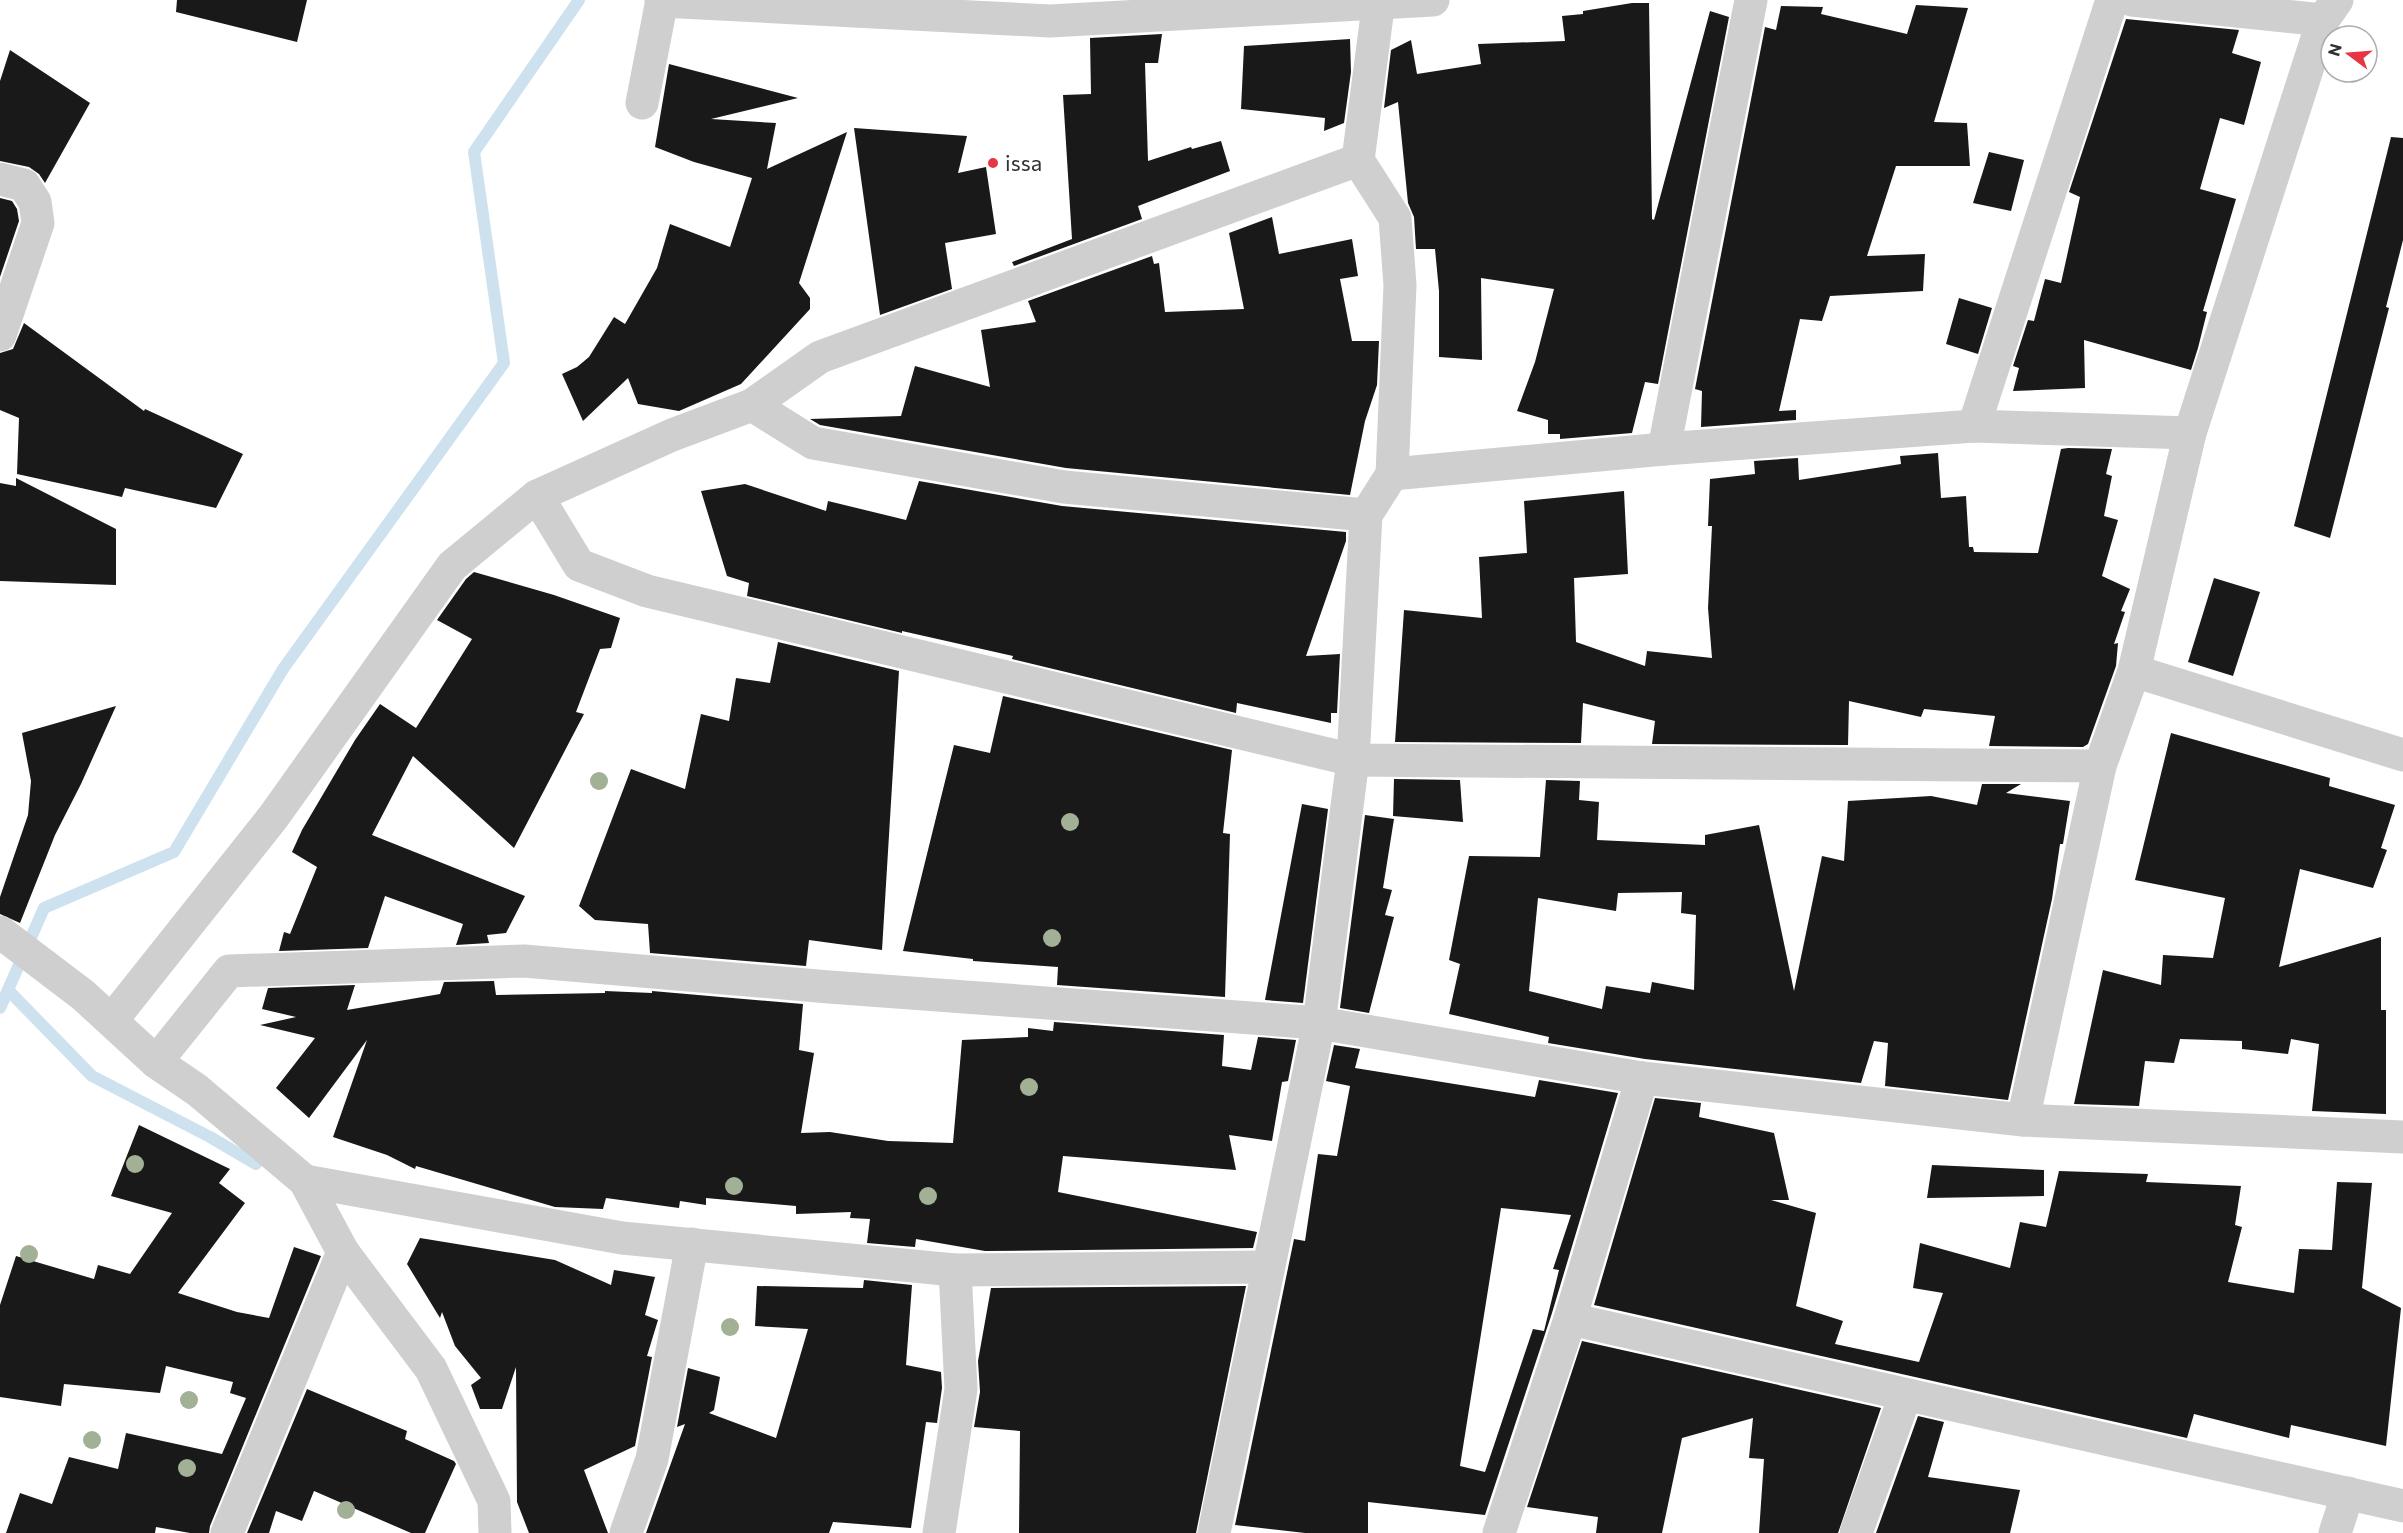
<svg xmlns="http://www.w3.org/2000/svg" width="2403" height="1533" viewBox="0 0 2403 1533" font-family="Commissioner,sans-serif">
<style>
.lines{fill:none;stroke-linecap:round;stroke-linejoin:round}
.stream{stroke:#cde1ee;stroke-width:12}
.building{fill:#191919;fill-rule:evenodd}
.minor{stroke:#cfcfcf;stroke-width:33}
.tree{fill:#a2b095}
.poi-dot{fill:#e83543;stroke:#fff;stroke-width:2}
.labels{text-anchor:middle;stroke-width:6;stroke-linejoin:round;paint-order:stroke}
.poi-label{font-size:22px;fill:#323232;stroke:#fff;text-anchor:start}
</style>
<rect width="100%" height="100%" fill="#fff"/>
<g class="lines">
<g class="stream">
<path d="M8,990L92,1076L210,1137L256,1164"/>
<path d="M0,1008L44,908L174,852L283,669L504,363L474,152L579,0"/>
</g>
</g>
<g class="building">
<path d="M177,0H307L297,42L176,12Z"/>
<path d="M1632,3H1649L1652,219L1654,220L1710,11L1729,17L1658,384L1645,382L1632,433L1560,439V434H1548V420L1517,411L1535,362L1554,289L1481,278L1482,360L1439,357V291L1435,249H1416L1414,217L1408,203L1398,102L1384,108L1391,50L1411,40L1417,74L1481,64L1478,44L1565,41L1562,16L1583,14V11Z"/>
<path d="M1916,5L1968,8L1934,122L1967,123L1970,166H1896L1867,256L1925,254L1923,291L1830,296L1822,321L1800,319L1779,411L1796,410V420L1701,427L1702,391L1695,389L1765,27L1776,30L1781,6L1823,7L1821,14L1907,34Z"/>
<path d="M2126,19L2239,30L2232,53L2261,62L2244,125L2220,118L2200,189L2236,199L2203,311L2207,312L2198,348L2191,370L2084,340L2085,388L2013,391L2019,368L2013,366L2028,320L2034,321L2045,279L2061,283L2080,197L2069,192Z"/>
<path d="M1162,34L1158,63H1145L1148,161L1191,147L1192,149L1221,141L1230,171L1138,206L1142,219L1014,266L1012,262L1072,239L1063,95L1091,94L1090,38Z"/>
<path d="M1350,39L1351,72L1344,123L1324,131L1325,118L1241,109L1244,46Z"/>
<path d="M10,50L90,103L45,183L39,174L29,167L0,161V81Z"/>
<path d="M669,64L798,98L711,119L776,123L767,169L847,132L799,283L810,298V309L741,384L679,411L638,404L628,378L583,421L562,374L577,367L589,357L614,317L625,324L657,268L670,224L730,247L752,178L694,162L655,147Z"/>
<path d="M854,128L967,136L958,173L986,167L996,234L945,243L952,289L880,315Z"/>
<path d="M2391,137L2403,138V240L2386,307L2389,308L2330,538L2294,526Z"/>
<path d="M1989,152L2024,160L2011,211L1973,203Z"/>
<path d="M0,198L12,201L17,209L19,221L0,277Z"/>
<path d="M1272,217L1279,254L1352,239L1358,276L1340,279L1352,341H1379L1377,385L1365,421L1350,495L1066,468L820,425L810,419L901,416L915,366L990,387L981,330L1036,322L1028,301L1152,256L1154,264L1159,263L1165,312L1244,309L1229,233Z"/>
<path d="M1959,298L1992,308L1978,354L1946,344Z"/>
<path d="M24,323L144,411L145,409L243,454L216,508L125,488L122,497L17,474L19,418L0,410V353L13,349Z"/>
<path d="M2068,448L2112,449L2106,474L2112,476L2104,516L2118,520L2102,576L2130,589L2121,611L2125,612L2114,644L2118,643L2116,666L2088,744L2083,747L1989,746L1995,716L1924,709L1921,717L1849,701L1848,745L1652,744L1655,721L1583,703L1581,743L1395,742L1404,610L1482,618L1479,557L1527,553L1524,501L1624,491L1628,574L1574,578L1576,642L1645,666L1647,651L1712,658L1708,608L1712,526H1708L1710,479L1755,474L1754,461L1798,458L1799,480L1901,464L1900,456L1938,453L1941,498L1966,496L1969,547H1973L1974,552L2038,553L2061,449Z"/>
<path d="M16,478L116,529V585L0,581V483L16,486Z"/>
<path d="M919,481L1062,506L1346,532V541L1306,656L1340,654L1337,713H1331V723L1237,703L1236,713L1012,659L1013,656L902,631V633L747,596L749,583L727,576L701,491L745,484L826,511L828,501L906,520Z"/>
<path d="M474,572L554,595L620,618L611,648L600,649L576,712L584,714L514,848L413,756L372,835L525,896L506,933L487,935L489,943L456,945L463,924L385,896L368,948L279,951L284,932L290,934L317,867L292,852L302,830L355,740L380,704L416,728L472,639L437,620L466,579Z"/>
<path d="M2214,578L2260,592L2233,676L2188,662Z"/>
<path d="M778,642L899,671L882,950L809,940L806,966L650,953L648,924L595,920L579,906L631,769L685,789L701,714L729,721L736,678L770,683Z"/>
<path d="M1003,696L1232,750L1223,833L1230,834L1225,997L1057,985L1058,967L973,961V959L903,951L954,745L990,753Z"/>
<path d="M116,706L81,784L55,835L20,923L0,914V897L28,815L31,781L22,733Z"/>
<path d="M2171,733L2330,778L2329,786L2395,805L2381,848L2387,850L2373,888L2300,869L2279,967L2381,937V1010H2386V1114L2312,1111L2319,1044L2291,1039L2288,1054L2242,1049V1041L2180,1039L2174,1063L2145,1061L2139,1106L2074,1104L2103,970L2161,985L2163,955L2213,958L2225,898L2135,880Z"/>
<path d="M1394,779L1460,780L1463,822L1393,816Z"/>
<path d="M1546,780L1580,781L1579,800L1599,802L1597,840L1705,845V835L1759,825L1794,991L1822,856L1844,861L1848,801L1931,796L1977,805L1982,784H2021L2006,793L2070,801L2063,844H2060L2052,899L2008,1100L1885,1086L1888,1043L1874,1041L1861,1083L1645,1059L1548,1043L1549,1037L1449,1014L1460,964L1449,960L1469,856L1540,857ZM1682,892L1681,913L1696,915L1694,990L1652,982L1650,993L1606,986L1602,1009L1529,991L1538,898L1616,911L1618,893Z"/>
<path d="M1302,804L1328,809L1303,1003L1265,1000Z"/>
<path d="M1365,815L1394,819L1383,888L1392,890L1385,915L1394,917L1369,1013L1340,1008Z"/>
<path d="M494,981L496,995L605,993V991L652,993V991L803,1004L799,1050L814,1053L801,1133L830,1132L888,1141L953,1143L962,1040L1028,1037V1028L1053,1031L1054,1022L1224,1035L1222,1066L1251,1070L1258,1037L1296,1040L1288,1081L1282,1082L1272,1141L1229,1135L1236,1170L1063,1156L1058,1192L1257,1232L1253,1248L985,1251L916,1239L915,1247L867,1243L870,1219L850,1218L851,1212L796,1214V1206L706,1198V1205L680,1201L679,1208L606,1198L603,1209L555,1207L416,1166L415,1169L387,1155L333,1137L367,1040L309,1118L276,1088L315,1038L260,1025L296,1017L262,1009L268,988L355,985L347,1010L440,994L444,982Z"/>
<path d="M1334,1045L1360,1049L1355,1068L1535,1097L1539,1080L1618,1093L1552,1313L1485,1515L1368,1502V1533H1305L1235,1525L1294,1239L1305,1241L1318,1154L1337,1156L1350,1086L1326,1081ZM1501,1208L1571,1215L1553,1269L1559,1270L1544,1331L1533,1329L1485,1472L1460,1466Z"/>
<path d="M1655,1098L1701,1103L1699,1117L1774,1133L1789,1200H1771L1816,1213L1796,1306L1843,1321L1835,1344L1919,1362L1943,1293L1913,1288L1920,1243L2010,1268L2020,1222L2046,1227L2059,1171L2148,1174L2146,1182L2241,1186L2235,1225L2242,1227L2228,1282L2294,1293L2299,1249L2332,1250L2337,1182L2372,1183L2362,1288L2401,1308L2386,1446L2291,1425L2289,1438L2194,1414L2187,1438L1594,1305Z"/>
<path d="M139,1125L230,1169L219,1183L245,1203L178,1293L237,1312L269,1318L294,1247L321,1256L210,1526L209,1533H190L156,1527L155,1533H6L20,1493L52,1504L69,1457L118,1469L126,1433L222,1454L246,1398L230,1393L233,1382L166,1366L160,1393L64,1384L61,1406L0,1397V1305L16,1256L94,1279L98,1265L130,1274L172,1213L111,1196Z"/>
<path d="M1932,1165L2044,1170V1196L1927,1198Z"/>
<path d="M420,1238L555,1260L611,1285L614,1270L655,1277L645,1315L658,1320L647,1356L652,1357L635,1446L584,1470L608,1533H529L517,1502L516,1367L502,1409H480L471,1385L481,1378L455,1346L442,1312L440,1318L407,1264Z"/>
<path d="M864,1280L912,1285L906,1365L941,1372L942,1388L937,1423L926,1422L911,1528L833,1522L829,1533H646L685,1424L677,1427L688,1368L720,1377L714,1410L709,1413L776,1438L808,1329L755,1326L757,1286L863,1288Z"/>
<path d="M1246,1286L1196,1533H1019L1020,1431L974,1427L980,1392L978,1361L991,1288Z"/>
<path d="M1582,1341L1881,1408L1838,1533H1759L1764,1459L1749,1458L1753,1418L1682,1438L1662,1533H1596L1598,1517L1527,1507Z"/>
<path d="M307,1389L407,1431L405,1439L454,1461L456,1464L425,1533H411L314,1491L302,1521L276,1511L269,1533H247Z"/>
<path d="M1918,1416L1944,1422L1928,1477L2020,1490L2010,1533H1876Z"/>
</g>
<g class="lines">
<g class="minor">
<path d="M2132,0L2323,20"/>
<path d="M661,1L1050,21L1433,0"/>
<path d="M642,103L662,0"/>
<path d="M0,179L24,185L35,202L38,223L0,335"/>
<path d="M752,405L820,357L1358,160"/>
<path d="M1974,426L2112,0"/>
<path d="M1664,449L1751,0"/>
<path d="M1392,474L1664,449L1974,426L2190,433"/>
<path d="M1366,515L1064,487L813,443L752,405L672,435L537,496L579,565L647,591L1353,760L2100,766"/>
<path d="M2134,671L2403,755"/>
<path d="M0,932L83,995L156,1062L197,1090L305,1181L343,1252L431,1369L494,1501L495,1533"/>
<path d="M112,1020L274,816L452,566L537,496"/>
<path d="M156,1062L229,971L524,961L829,987L1319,1023L1642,1078L2023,1120L2403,1137"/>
<path d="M2023,1120L2100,766L2134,671L2190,433L2323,20L2337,0"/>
<path d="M305,1181L622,1238L955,1270L1268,1267"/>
<path d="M1570,1319L2403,1506"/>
<path d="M227,1533L343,1252"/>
<path d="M626,1533L652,1459L692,1244"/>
<path d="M939,1533L961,1389L955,1270"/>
<path d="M1214,1533L1319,1023L1353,760L1366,515L1392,474L1400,285L1395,218L1358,160L1379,0"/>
<path d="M1499,1533L1570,1319L1642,1078"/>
<path d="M1856,1533L1905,1396"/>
<path d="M2335,1533L2348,1493"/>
</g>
</g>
<g class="tree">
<circle cx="599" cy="781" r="9"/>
<circle cx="1070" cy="822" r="9"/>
<circle cx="1052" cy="938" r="9"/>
<circle cx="1029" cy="1087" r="9"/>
<circle cx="135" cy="1164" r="9"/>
<circle cx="734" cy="1186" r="9"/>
<circle cx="928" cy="1196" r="9"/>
<circle cx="29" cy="1254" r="9"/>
<circle cx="730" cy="1327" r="9"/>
<circle cx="189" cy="1400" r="9"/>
<circle cx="92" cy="1440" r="9"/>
<circle cx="187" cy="1468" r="9"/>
<circle cx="346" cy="1510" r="9"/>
</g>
<circle class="poi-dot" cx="993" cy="163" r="6"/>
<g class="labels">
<g class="poi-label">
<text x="1005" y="171">issa</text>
</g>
</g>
<g transform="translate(2349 54) rotate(286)"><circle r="28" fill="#ffffff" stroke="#adadad" stroke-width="1.5"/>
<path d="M0-4.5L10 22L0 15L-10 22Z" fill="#e83543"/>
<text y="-9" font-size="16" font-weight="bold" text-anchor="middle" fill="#323232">N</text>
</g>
</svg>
